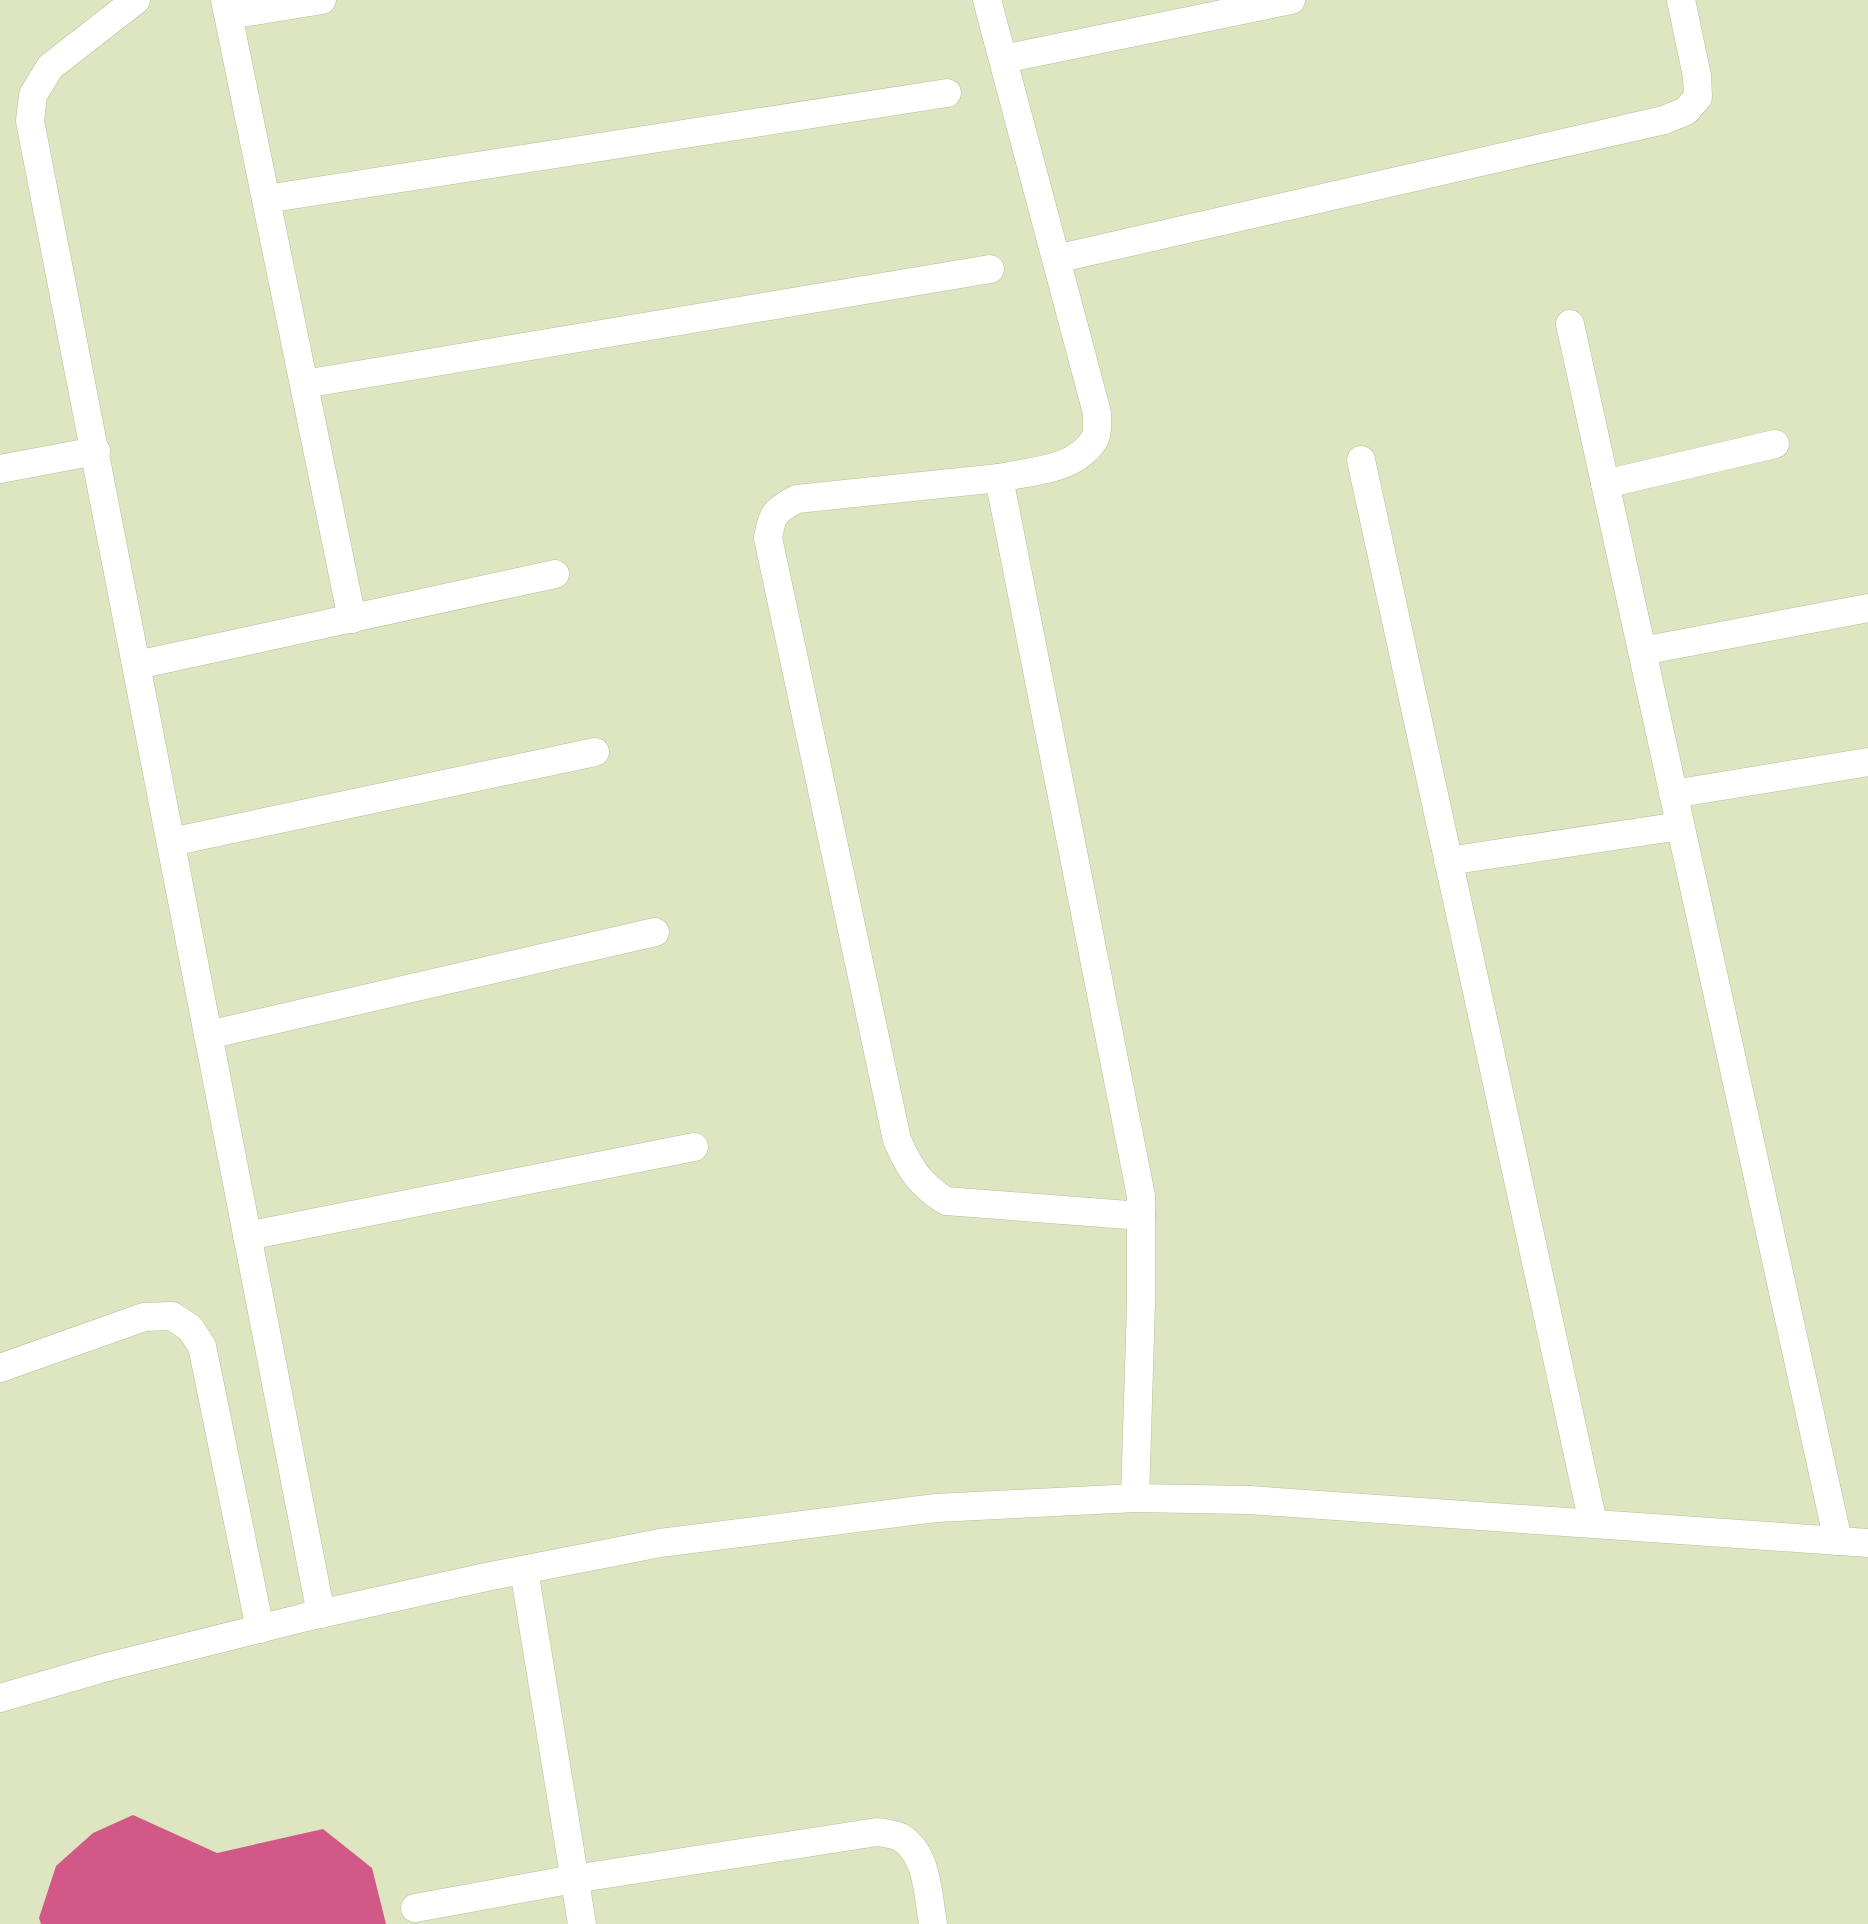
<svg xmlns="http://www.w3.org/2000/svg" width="1868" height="1924" viewBox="0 0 1868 1924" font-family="'Work Sans',sans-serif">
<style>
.water{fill:#d25987}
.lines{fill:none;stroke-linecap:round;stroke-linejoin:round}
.minor-casing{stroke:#b6bf99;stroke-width:29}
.major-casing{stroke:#b6bf99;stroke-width:29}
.minor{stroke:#fff;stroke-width:28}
.major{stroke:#fff;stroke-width:28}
</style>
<rect width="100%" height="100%" fill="#dde6c0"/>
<path class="water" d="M133,1815L217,1853L323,1829L372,1868L386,1924H41L39,1918L56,1866L93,1833Z"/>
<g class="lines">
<defs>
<g id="minor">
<path d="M136,0L50,67L33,95L30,121L321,1614"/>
<path d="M225,0L352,619"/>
<path d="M987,0L1097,413C1097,421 1098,434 1094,440C1074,471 1031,471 999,478L1141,1196V1304L1135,1498"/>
<path d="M229,15L322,0"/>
<path d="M1003,59L1291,0"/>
<path d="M266,199L947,93"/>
<path d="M1056,259L1664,120L1686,111L1698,97L1697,76L1681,0"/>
<path d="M1570,324L1838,1541"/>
<path d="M304,384L990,269"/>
<path d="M1361,460L1593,1523"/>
<path d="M0,469L96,451"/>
<path d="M999,478L797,499C775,510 772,514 768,538L897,1140C910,1169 919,1184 946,1201L1141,1216"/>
<path d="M1605,484L1775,444"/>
<path d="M1642,651L1868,608"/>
<path d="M137,665L555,574"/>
<path d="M1673,794L1868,762"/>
<path d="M171,842L595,752"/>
<path d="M1448,861L1680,826"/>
<path d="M208,1035L655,932"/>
<path d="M247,1236L694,1147"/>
<path d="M0,1368L144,1317L172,1316L190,1328L202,1346L260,1629"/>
<path d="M524,1570L582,1924"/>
<path d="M415,1908L574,1879L877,1832C884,1833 894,1834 900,1837C928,1853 928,1896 933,1924"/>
</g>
<path id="major" d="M0,1698L107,1667L306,1617L486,1577L660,1543L936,1508L1135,1498L1249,1500L1868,1543"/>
</defs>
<use href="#minor" class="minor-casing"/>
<use href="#major" class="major-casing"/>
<use href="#minor" class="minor"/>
<use href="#major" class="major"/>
</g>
</svg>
